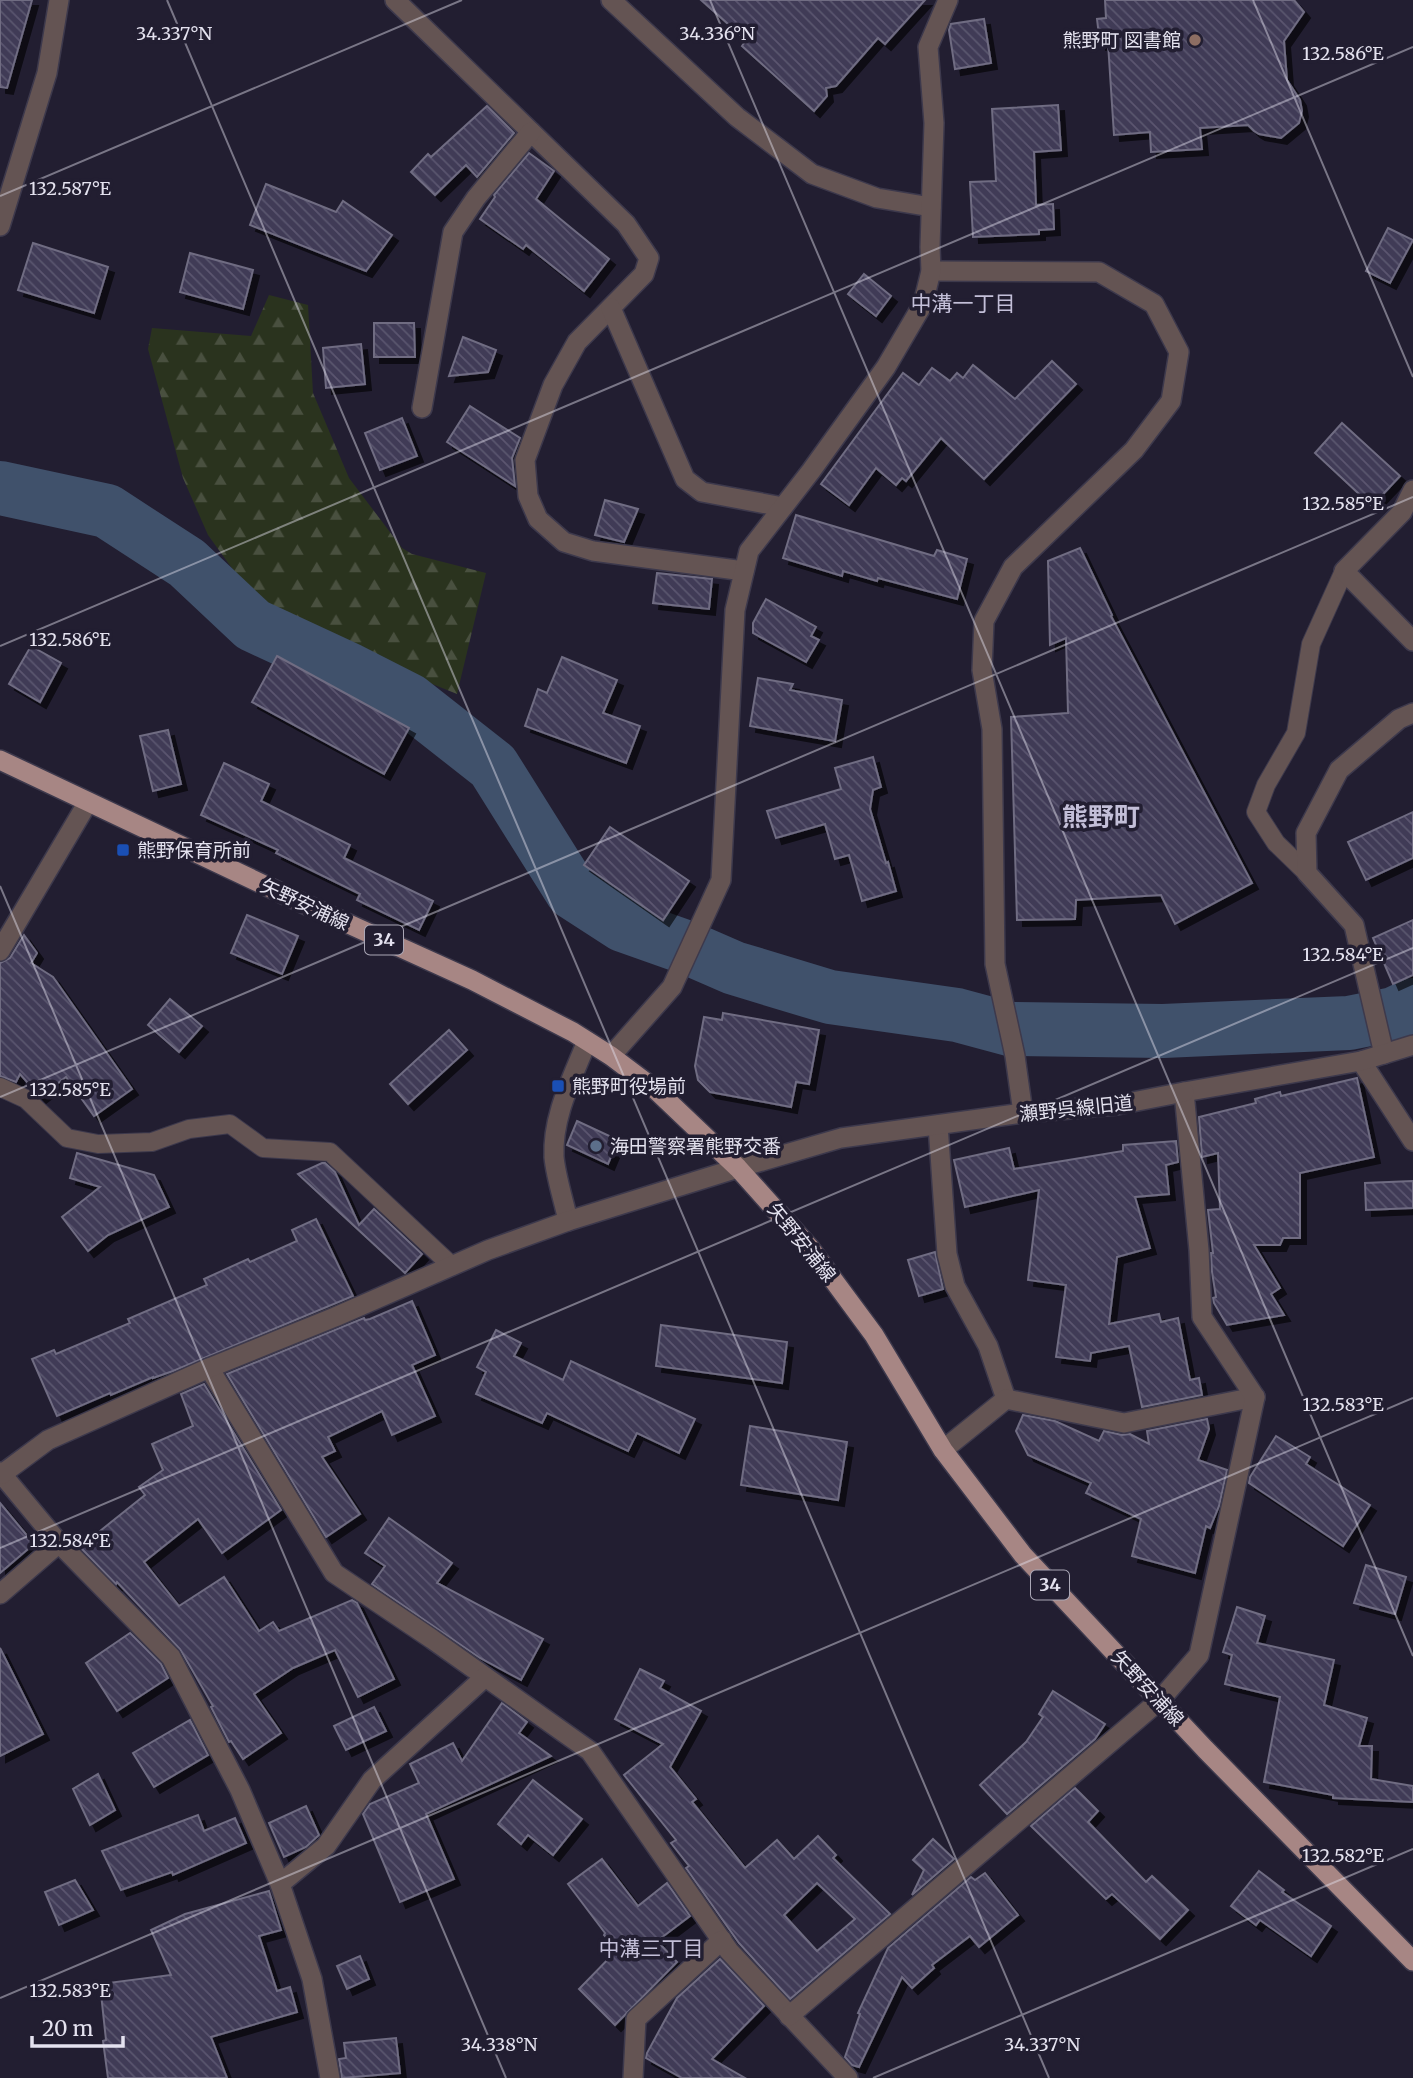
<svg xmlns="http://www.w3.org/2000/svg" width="1413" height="2078" viewBox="0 0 1413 2078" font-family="Merriweather,'Noto Sans JP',serif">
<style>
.forest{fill:url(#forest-firs)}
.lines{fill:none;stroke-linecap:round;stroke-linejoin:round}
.river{stroke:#40516b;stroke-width:54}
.building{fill:url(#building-back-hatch);stroke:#6f6c82;stroke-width:2;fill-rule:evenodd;filter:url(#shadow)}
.service-casing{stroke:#3d394c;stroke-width:20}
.minor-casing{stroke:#3d394c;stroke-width:22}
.tertiary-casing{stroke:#3d394c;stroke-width:22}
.primary-casing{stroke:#3d394c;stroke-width:22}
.service{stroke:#645453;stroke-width:18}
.minor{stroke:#645453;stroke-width:19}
.tertiary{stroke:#645453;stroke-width:19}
.primary{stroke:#a78684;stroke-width:19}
.ticks{fill:none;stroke:#e4e2ef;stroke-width:2;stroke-opacity:0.45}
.education-dot{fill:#8d6e63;stroke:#221e31;stroke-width:2.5}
.transit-dot{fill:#1a4fb4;stroke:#221e31;stroke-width:2.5}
.service-dot{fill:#5c6f8a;stroke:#221e31;stroke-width:2.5}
.labels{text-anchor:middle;stroke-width:7;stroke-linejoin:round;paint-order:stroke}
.shield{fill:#221e31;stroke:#aaa7b6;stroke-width:2}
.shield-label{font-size:18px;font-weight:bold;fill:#e4e2ef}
.poi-label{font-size:19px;fill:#e4e2ef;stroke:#221e31;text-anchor:start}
.street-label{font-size:19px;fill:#e4e2ef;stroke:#221e31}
.neighbourhood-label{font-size:21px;fill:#c3bfd8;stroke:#221e31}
.district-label{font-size:26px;font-weight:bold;fill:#c3bfd8;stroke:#221e31}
.ticks-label{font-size:18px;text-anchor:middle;fill:#e4e2ef;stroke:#221e31;stroke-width:7;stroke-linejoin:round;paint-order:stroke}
</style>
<defs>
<pattern id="forest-firs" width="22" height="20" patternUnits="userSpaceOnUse" patternTransform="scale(1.75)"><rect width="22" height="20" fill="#2a331e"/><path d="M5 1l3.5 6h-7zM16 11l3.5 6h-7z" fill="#49503f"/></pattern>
<pattern id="building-back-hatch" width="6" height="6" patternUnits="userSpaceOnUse" patternTransform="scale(1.75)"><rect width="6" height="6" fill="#3f3a56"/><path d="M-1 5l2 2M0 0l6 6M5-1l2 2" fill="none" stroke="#5b566f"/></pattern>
<filter id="shadow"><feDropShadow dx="6" dy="6" stdDeviation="0" flood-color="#0009"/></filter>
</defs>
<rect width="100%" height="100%" fill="#221e31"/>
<path class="forest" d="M269,295L308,305L313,393L349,478L402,548L412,554L486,573L457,694L284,624L239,578L208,535L183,478L148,349L152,328L251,336Z"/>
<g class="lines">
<path class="river" d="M0,488L107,511L187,563L253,625L350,670L409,700L493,766L572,892L623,925L688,948L734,968L830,997L957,1015L1009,1029L1163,1031L1349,1023L1394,1014L1413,1005"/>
</g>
<g class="building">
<path d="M0,0H32L7,88L0,87Z"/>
<path d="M701,0H925L885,44L878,38L836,86L826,88L827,96L814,111L742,46L746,40Z"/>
<path d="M1105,0H1294L1304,12L1284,41L1287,80L1300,100L1302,111L1299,123L1281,138L1259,134L1254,131L1248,125L1200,128L1202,149L1151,152L1150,132L1114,135L1108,43L1100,44L1097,19L1106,18Z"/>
<path d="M984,19L991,63L955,69L949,30L951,24Z"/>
<path d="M1058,105L1061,150L1034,152L1036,205L1053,204L1054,229L1039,230V234L973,237L970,182L996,181L992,109Z"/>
<path d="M487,106L514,133L477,177L466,165L435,195L411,172L428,154L431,157Z"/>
<path d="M529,153L554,171L536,199L609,259L584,291L526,245L523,249L480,219L495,197L494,195Z"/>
<path d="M266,184L336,212L343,201L392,235L366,271L250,225Z"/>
<path d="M1388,228L1413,240L1390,283L1366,271Z"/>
<path d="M33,243L108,267L94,313L18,290Z"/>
<path d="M190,253L253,270L243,309L180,292Z"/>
<path d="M864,274L891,296L876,316L848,294Z"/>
<path d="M374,323H414L415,357H374Z"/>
<path d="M463,337L496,350L488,372L449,376Z"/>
<path d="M361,344L365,384L326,388L323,348Z"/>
<path d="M1052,361L1076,384L984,479L941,438L906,481L902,478L896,485L876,468L849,505L821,484L903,373L919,385L932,368L950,381L957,373L963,378L973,365L1015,399Z"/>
<path d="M470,406L520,438L512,458L515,486L447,442Z"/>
<path d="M402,418L417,456L380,470L365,433Z"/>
<path d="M1342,423L1400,476L1372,506L1315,453Z"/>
<path d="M605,500L638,509L624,542L595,535Z"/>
<path d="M796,515L934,556L937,550L967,559L957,599L878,578L877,581L843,571L842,576L783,558Z"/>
<path d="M1080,548L1112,615L1111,616L1252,883L1175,924L1161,895L1076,900L1075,919L1017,920L1011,717L1068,713L1066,638L1050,645L1048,561Z"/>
<path d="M657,573L712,579L709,609L653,603Z"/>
<path d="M766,599L816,627L811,636L819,640L806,662L753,633V623Z"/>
<path d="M31,646L61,663L40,702L9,684Z"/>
<path d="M277,656L409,728L384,774L252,702Z"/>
<path d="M562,657L617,680L603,713L640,726L626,763L525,726L538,689L547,693Z"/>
<path d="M758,678L793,684L790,690L842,700L835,741L750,726Z"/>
<path d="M168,730L181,784L153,791L140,736Z"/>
<path d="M873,757L881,787L873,790L870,809L886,863L888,862L896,891L862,901L849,855L835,859L825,824L776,838L767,811L841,789L835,768Z"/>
<path d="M224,763L269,784L261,801L350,845L344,858L433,901L419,930L357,900L360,894L276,853L278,850L201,815Z"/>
<path d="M1413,812V858L1366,880L1348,842Z"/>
<path d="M610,827L689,881L663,920L584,865Z"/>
<path d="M247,915L298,936L282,974L231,953Z"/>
<path d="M1413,920V975L1393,984L1373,938Z"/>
<path d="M24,935L37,953L31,963L53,977L132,1089L94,1116L66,1077L40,1097L20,1074L16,1082L0,1076V963L10,958Z"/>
<path d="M170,999L202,1026L179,1052L148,1025Z"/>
<path d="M723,1013L819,1030L809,1084L796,1082L791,1107L710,1092L698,1080L695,1066L704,1017L722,1020Z"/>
<path d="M449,1030L467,1050L408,1104L390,1084Z"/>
<path d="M1357,1078L1374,1157L1300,1173V1238H1283L1280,1245H1254L1280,1288L1271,1294L1284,1315L1227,1325L1214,1303L1213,1298L1216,1297L1212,1272L1211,1253H1213L1208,1210L1220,1209L1218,1153L1202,1157L1199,1117L1256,1103L1255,1099L1280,1092L1281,1096Z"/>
<path d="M577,1121L618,1140L608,1164L567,1145Z"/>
<path d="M1176,1141L1178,1162L1166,1165L1169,1194L1135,1197L1150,1248L1117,1257L1109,1324L1159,1314L1161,1322L1178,1318L1190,1380L1199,1378L1202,1395L1142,1407L1129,1346L1091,1353L1090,1361L1056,1357L1066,1285L1028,1280L1039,1190L965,1207L954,1160L1009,1148L1014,1169L1123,1151V1145Z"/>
<path d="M77,1153L154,1175L169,1207L108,1235L88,1251L62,1217L100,1187L70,1178Z"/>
<path d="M322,1163H325L335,1172L359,1225L374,1209L422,1254L405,1273L298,1174Z"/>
<path d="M1413,1181V1208L1366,1210L1365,1183Z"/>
<path d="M316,1219L353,1296L173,1371L153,1378V1377L111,1395L110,1393L57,1416L32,1359L54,1350L56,1354L130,1323L128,1319L207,1285L204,1279L248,1259L250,1262L297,1241L292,1230Z"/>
<path d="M935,1252L943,1289L919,1296L908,1260Z"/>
<path d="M412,1301L435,1355L412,1365L435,1416L392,1435L382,1411L328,1437L335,1451L322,1457L360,1514L326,1537L227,1374L364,1318L365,1320L370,1319Z"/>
<path d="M661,1325L787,1342L782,1383L656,1366Z"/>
<path d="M496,1330L521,1343L514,1356L563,1380L571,1361L695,1419L679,1453L637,1433L628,1451L547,1413L542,1423L476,1394L486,1372L477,1367Z"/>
<path d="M204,1384L281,1510L222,1553L198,1519L144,1562L179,1606L224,1577L259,1631L273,1622L279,1631L352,1600L357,1603L394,1679L358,1697L335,1650L293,1668L254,1694L281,1733L243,1759L231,1741L229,1742L211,1707L213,1706L180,1649L117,1582L116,1584L80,1547L145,1495L139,1487L163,1470L152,1444L193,1426L181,1394Z"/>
<path d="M1023,1415L1055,1421L1099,1441L1104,1431L1122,1435L1130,1434L1149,1444L1147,1431L1207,1419L1209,1429L1198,1460L1227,1470L1219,1506L1210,1528L1206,1526L1195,1573L1132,1556L1141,1519L1086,1493L1091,1483L1028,1455L1016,1431Z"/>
<path d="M750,1426L847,1442L838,1500L741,1485Z"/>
<path d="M1276,1436L1310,1457L1306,1464L1370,1505L1343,1546L1249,1483L1250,1477Z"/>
<path d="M0,1503L34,1544L0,1573Z"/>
<path d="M389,1518L452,1563L437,1583L543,1639L521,1680L480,1658L372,1584L385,1566L365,1553Z"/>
<path d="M1366,1565L1406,1577L1395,1614L1354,1603Z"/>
<path d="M1237,1607L1265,1616L1257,1643L1334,1660L1324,1705L1367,1718L1359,1746H1372L1371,1779L1413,1786V1802L1333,1798V1795L1264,1782L1280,1697L1225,1684L1232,1655L1223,1652Z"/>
<path d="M130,1633L161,1664L168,1678L117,1711L86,1663Z"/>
<path d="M0,1648L43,1734L0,1756Z"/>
<path d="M640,1669L664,1681L660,1688L701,1711L670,1767L696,1799L692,1802L745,1868L777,1840L794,1859L818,1836L836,1855L833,1858L890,1914L790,1999L739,1943L686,1868L689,1866L671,1843L676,1840L624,1775L663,1744L615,1719ZM817,1883L855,1919L817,1951L784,1915Z"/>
<path d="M1053,1691L1105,1724L1095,1739L1007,1814L980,1785L1026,1742L1043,1717L1039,1714Z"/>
<path d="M502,1703L527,1722L519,1733L551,1756L426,1814L454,1879L400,1902L363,1814L370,1804L419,1783L410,1764L453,1743L462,1761Z"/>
<path d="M374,1707L386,1731L346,1750L334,1726Z"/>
<path d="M190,1720L208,1755L154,1787L133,1753Z"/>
<path d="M98,1774L115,1810L90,1825L73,1789Z"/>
<path d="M533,1780L582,1819L553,1855L528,1835L521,1844L498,1824Z"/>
<path d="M1075,1788L1098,1811L1088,1822L1146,1882L1152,1876L1188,1910L1160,1939L1112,1894L1106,1899L1031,1826Z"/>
<path d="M306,1806L319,1835L306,1847L284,1857L269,1823Z"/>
<path d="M198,1815L204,1831L235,1818L246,1843L173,1875L172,1872L121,1890L102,1851Z"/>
<path d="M933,1839L954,1859L912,1895L924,1870L913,1860Z"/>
<path d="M602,1859L638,1906L667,1883L690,1916L657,1941L677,1962L615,2025L579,1989L618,1949L604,1935L605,1933L568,1884Z"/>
<path d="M1259,1871L1284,1890L1282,1892L1331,1926L1311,1956L1260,1920L1256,1925L1231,1906Z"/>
<path d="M985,1873L1018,1915L979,1947L970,1936L932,1965L934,1968L912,1988L902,1977L859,2067L852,2065L845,2057L860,2014L858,2013L888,1948L971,1877L975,1880Z"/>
<path d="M75,1880L93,1910L59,1925L45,1892Z"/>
<path d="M269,1891L281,1930L259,1936L277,1991L290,1987L297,2012L211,2037L227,2078H108L103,2041L106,2040L100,1984L171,1975L151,1930L185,1914Z"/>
<path d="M360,1956L369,1979L347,1989L337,1966Z"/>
<path d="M720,1959L764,2006L712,2059L745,2078H682L646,2058L647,2053L677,1998Z"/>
<path d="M396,2038L400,2073L342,2078L339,2059L346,2058L344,2043Z"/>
</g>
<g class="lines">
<defs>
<g id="service">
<path d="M1307,873L1276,843L1256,812L1266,785L1296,733L1311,644L1344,571"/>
<path d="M0,1087L26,1099L67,1138L98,1144L152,1142L189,1129L230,1124L263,1148L330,1152L452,1266"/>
</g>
<g id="minor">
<path d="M395,0L626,224L649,258L644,274L577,342L553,385L525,460L528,496L538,519L564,542L593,551L744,571"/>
<path d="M611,0L737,117L812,174L877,198L931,207"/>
<path d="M0,226L47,73L59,0"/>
<path d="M931,271L1099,272L1154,304L1179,352L1171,401L1134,450L1013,567L984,621L982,670L992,729L995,964L1015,1056L1023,1113"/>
<path d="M611,308L685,479L702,492L783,507"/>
<path d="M422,408L453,232L476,198L531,132"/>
<path d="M1413,490L1402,512L1344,571L1413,641"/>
<path d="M0,951L88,802"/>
<path d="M1384,1054L1354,925L1307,873L1306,833L1339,770L1399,719L1413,713"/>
<path d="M611,1056L672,987L721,880L735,610L749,551L811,471L886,367L923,304L931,271L930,247L934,123L928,47L948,0"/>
<path d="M1361,1061L1413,1141"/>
<path d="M938,1125L947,1254L955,1286L988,1346L1006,1399"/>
<path d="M568,1221C564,1201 556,1178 554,1157C552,1116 573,1077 587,1041"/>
<path d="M209,1368L334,1573L432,1639L590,1751L729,1951L848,2078"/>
<path d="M943,1450L1006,1399L1124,1423L1255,1397"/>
<path d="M0,1472L59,1543L171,1657L240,1790L280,1884L312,1979L330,2078"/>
<path d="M2,1474L48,1440L209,1368L335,1317L488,1250L568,1221L738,1168"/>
<path d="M0,1594L59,1543"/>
<path d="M280,1884L326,1846L372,1780L485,1677"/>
<path d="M789,2016L1160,1700L1199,1655L1255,1397L1202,1317L1199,1250L1184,1092L1361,1061L1413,1045"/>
<path d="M633,2078L636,2019L722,1940"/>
</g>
<path id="tertiary" d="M738,1168L841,1138L1023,1113L1117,1105L1184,1092"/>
<path id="primary" d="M0,760L298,901L472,980L573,1032L611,1056L656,1090L738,1168L809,1247L874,1335L943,1450L1023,1555L1205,1749L1413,1961"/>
</defs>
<use href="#service" class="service-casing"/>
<use href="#minor" class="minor-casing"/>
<use href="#tertiary" class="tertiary-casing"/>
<use href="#primary" class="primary-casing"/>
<use href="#service" class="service"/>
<use href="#minor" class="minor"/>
<use href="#tertiary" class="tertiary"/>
<use href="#primary" class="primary"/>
</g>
<path class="ticks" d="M167,0L1049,2078M710,0L1413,1656M1253,0L1413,377M0,196L462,0M0,646L1413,47M0,886L506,2078M0,1097L1413,497M0,1548L1413,948M0,1998L1413,1398M873,2078L1413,1849"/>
<circle class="education-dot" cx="1195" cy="40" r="7"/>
<g class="transit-dot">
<rect x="116" y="843" width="14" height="14" rx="3.5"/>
<rect x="551" y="1079" width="14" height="14" rx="3.5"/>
</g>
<circle class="service-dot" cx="596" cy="1146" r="7"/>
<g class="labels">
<g class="shield">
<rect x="365" y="925.5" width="38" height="29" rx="5"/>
<rect x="1031" y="1570.5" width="38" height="29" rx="5"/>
</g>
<g class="shield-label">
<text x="384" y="946">34</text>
<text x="1050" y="1591">34</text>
</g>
<g class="poi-label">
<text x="1181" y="47" text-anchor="end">熊野町 図書館</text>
<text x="137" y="857">熊野保育所前</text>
<text x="572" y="1093">熊野町役場前</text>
<text x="610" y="1153">海田警察署熊野交番</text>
</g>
<g class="street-label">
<text transform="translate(305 904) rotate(25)" y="7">矢野安浦線</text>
<text transform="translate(1076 1108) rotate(-6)" y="7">瀬野呉線旧道</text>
<text transform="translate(802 1242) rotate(51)" y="7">矢野安浦線</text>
<text transform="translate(1148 1688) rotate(47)" y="7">矢野安浦線</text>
</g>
<g class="neighbourhood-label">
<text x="963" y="311">中溝一丁目</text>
<text x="651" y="1956">中溝三丁目</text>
</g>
<g class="district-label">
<text x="1101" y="826">熊野町</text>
</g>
</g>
<g class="ticks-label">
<text x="174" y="40">34.337°N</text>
<text x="717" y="40">34.336°N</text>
<text x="1343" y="60">132.586°E</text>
<text x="70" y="195">132.587°E</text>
<text x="1343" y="510">132.585°E</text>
<text x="70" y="646">132.586°E</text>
<text x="1343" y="961">132.584°E</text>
<text x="70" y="1096">132.585°E</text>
<text x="1343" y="1411">132.583°E</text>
<text x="70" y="1547">132.584°E</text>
<text x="1343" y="1862">132.582°E</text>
<text x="70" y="1997">132.583°E</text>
<text x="499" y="2051">34.338°N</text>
<text x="1042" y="2051">34.337°N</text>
</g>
<path d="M32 2036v10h91v-10" fill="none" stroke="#e4e2ef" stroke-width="3.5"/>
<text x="42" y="2036" font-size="21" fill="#e4e2ef" stroke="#221e31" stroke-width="5" paint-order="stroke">20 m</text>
</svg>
